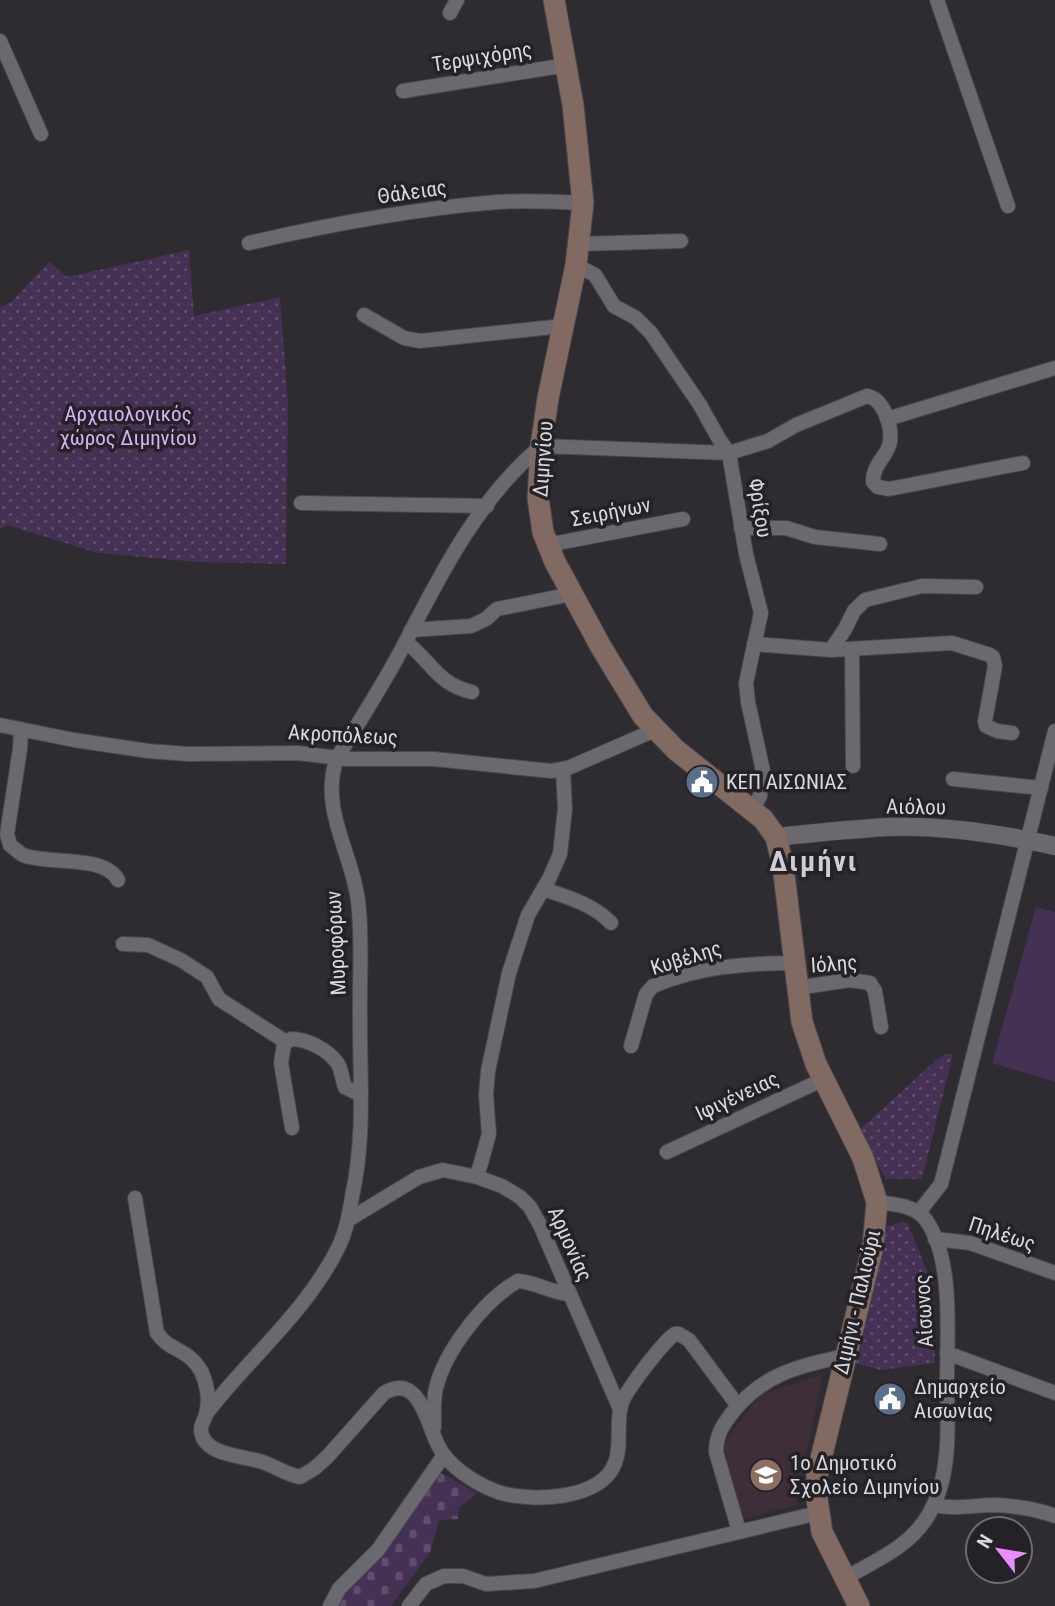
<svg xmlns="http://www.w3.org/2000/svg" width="1055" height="1606" viewBox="0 0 1055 1606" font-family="'Roboto Condensed',sans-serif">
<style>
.education{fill:#3e2e39}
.grass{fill:url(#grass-dots)}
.cemetery{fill:url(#cemetery-stones)}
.garden{fill:#453153}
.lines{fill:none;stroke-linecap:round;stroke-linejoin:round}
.minor-casing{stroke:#49464c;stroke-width:16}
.tertiary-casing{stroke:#49464c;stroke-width:19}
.secondary-casing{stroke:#49464c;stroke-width:23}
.minor{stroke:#6c686f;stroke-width:14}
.tertiary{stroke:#6c686f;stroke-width:18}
.secondary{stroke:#816a62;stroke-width:21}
.labels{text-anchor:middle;stroke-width:7;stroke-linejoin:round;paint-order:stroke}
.street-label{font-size:21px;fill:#dbd9dd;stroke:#242127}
.park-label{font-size:21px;fill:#dbb2fa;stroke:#242127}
.poi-label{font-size:21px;fill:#dbd9dd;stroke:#242127;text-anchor:start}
.district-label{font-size:28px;font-weight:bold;letter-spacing:2px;fill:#d0ccd4;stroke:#242127}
</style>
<defs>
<pattern id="grass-dots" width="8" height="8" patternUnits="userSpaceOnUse" patternTransform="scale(1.75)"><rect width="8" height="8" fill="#453153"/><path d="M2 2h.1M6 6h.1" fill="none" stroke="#5f4e6b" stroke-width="1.8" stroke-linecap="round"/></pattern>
<pattern id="cemetery-stones" width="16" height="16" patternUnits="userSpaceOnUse" patternTransform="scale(1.75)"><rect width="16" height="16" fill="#453153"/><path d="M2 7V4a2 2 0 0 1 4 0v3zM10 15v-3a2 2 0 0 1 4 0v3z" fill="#5f4e6b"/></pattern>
</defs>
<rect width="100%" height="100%" fill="#2e2b31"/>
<path class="education" d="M823,1374L796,1505L739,1520L723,1444L760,1395Z"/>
<g class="grass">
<path d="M189,250L194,316L280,297L288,403L286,564L197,562L98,553L7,525L0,529V307L12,301L49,262L67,277Z"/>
<path d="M945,1054H953L922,1179H886L858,1131L934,1062Z"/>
<path d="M902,1222L908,1224L933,1286L935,1363L881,1370L855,1363L885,1229L888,1226Z"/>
</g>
<path class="cemetery" d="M441,1473L477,1493L459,1508L458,1519L439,1520L431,1551L391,1606H333L424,1487Z"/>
<path class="garden" d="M1036,907L1055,912V1082L992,1063Z"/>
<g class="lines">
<defs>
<g id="minor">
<path d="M937,0L1008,206"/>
<path d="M450,13L457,0"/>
<path d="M0,41L41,134"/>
<path d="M403,91L567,65"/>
<path d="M249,243C331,224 413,209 497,202C525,200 555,202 583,203"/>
<path d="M578,244L681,241"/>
<path d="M576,265L595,275L614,306L636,318L651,333L700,405L719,439L729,453L746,554L761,613L746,683L748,702L763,771L760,796L752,811"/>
<path d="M364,315L404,338L420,341L563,326"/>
<path d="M887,419L1055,368"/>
<path d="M301,503L487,506"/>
<path d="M741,528H786L815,537L880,544"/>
<path d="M547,545L683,519"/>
<path d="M411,630L471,626L486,619L497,609L572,594"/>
<path d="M406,642C431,661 438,685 472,692"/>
<path d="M754,644L831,650L952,643L990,655L993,657L995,666L985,721L986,726L997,731L1012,733"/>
<path d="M852,649L853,766"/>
<path d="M831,650L845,629L854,611L865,600L922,586L976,587"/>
<path d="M0,725L74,740L148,751L188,754L298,753L347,759H434L551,771L568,768L655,730"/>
<path d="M21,729L20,749L7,834L10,845C14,848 18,852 23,855C47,865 104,854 118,880"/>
<path d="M953,779L1041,788"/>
<path d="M543,889C567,897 593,904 611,923"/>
<path d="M123,944L148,945L181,960L207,977L219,999L286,1042"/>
<path d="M796,988L850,980L870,983L875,991L881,1027"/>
<path d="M631,1046L646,994L653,986C697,967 746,963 794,963"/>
<path d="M292,1128L281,1063L284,1044L291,1039C307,1039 329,1050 338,1064C342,1071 342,1080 345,1087L361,1095"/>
<path d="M667,1152L824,1079"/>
<path d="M477,1177L489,1134L486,1095L488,1071L509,973L528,915L549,879L560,854L565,809L563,769"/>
<path d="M135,1198L157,1333C170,1352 188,1348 201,1371C207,1383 210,1400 206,1414C205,1419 201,1424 201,1429C201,1455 243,1456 259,1461C274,1465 284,1474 300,1477L315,1468L328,1456L384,1393C424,1370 427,1435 444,1455C457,1472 480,1486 501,1493C533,1502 601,1500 615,1463C622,1446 616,1424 621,1406C623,1393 664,1341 675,1334H679L689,1340L738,1406"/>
<path d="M919,1212L941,1184L1055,731"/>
<path d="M348,1220L419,1177L443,1170L477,1177L502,1186L520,1197L530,1207L540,1225L620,1409"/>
<path d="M935,1239L970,1243L1055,1273"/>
<path d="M947,1353L1055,1393"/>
<path d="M206,1414C249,1358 307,1311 338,1248C346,1232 349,1215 352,1197C365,1137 360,1084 360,1023C359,983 363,941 358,901C352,852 319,808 337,758C360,720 385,682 405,643C441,573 479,498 541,446L729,453L768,441L796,425L867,396C884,399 892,426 890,442C888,456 873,463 873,482L878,487L889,489L1023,463"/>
<path d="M434,1427C434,1414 433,1401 436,1388C445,1351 484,1300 518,1281C536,1282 551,1293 570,1294"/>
<path d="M934,1505C955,1510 974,1505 995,1505C1014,1506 1037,1509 1055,1516"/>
<path d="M739,1531L716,1452C716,1436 722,1426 732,1413C763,1374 798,1366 845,1356"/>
<path d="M845,1578C877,1560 911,1546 929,1514C939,1497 944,1476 946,1458C949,1433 947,1407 947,1383C947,1335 954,1260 926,1220C915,1205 893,1204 877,1202"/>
<path d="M330,1606L339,1589L378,1550L444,1455"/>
<path d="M409,1606L426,1584L444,1576H463L486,1584L534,1581L818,1513"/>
</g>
<path id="tertiary" d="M776,837C813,833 851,829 889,827C945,825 1001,834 1055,846"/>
<path id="secondary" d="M554,0L573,105L583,203L576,265L548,398L541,446L538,498L543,532L555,562L601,647L643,716L676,750L763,819L776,837L783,866L802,1022L816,1064L863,1158L877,1202L873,1246L817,1475V1499L822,1532L859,1606"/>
</defs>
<use href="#minor" class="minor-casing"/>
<use href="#tertiary" class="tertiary-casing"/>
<use href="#secondary" class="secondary-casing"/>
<use href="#minor" class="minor"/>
<use href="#tertiary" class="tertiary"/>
<use href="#secondary" class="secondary"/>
</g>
<defs>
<symbol id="civic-disc" viewBox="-11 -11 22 22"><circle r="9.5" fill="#5c6f8a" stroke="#242127"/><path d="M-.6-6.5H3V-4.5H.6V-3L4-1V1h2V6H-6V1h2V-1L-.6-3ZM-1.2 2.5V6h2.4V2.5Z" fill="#fff"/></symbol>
<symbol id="school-disc" viewBox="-11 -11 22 22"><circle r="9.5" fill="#8d6e63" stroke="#242127"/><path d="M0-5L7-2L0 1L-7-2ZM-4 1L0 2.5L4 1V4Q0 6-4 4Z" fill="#fff"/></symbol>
</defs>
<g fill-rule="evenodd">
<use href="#civic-disc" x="683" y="763" width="38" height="38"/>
<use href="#civic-disc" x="871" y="1380" width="38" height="38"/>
<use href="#school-disc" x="747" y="1456" width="38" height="38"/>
</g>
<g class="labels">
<g class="street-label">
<text transform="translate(482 57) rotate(-9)" y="7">Τερψιχόρης</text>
<text transform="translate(412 192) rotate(-8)" y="7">Θάλειας</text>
<text transform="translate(543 459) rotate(-86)" y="7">Διμηνίου</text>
<text transform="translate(760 508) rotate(81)" y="7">Φρίξου</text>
<text transform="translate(611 512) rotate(-11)" y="7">Σειρήνων</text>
<text transform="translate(343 735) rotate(3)" y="7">Ακροπόλεως</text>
<text transform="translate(916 807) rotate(1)" y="7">Αιόλου</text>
<text transform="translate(336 943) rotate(-93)" y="7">Μυροφόρων</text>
<text transform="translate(686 958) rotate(-17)" y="7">Κυβέλης</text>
<text transform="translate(834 964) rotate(-4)" y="7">Ιόλης</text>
<text transform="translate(737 1096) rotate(-25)" y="7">Ιφιγένειας</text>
<text transform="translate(1002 1234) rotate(18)" y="7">Πηλέως</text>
<text transform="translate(570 1244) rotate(66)" y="7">Αρμονίας</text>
<text transform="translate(857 1302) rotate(-77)" y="7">Διμήνι - Παλιούρι</text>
<text transform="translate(924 1311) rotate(-93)" y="7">Αίσωνος</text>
</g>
<g class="park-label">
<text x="128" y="421">Αρχαιολογικός<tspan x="128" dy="24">χώρος Διμηνίου</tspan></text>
</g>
<g class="poi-label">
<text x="726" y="789">ΚΕΠ ΑΙΣΩΝΙΑΣ</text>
<text x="914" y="1394">Δημαρχείο<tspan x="914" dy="24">Αισωνίας</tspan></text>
<text x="790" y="1470">1ο Δημοτικό<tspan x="790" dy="24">Σχολείο Διμηνίου</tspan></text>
</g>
<g class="district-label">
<text x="814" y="871">Διμήνι</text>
</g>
</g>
<g transform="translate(999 1550) rotate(301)"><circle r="33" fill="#242127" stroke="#6d6b70" stroke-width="2"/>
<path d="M0-5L12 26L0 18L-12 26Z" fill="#e98dfe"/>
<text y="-10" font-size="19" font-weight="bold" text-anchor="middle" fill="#dbd9dd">N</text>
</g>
</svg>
